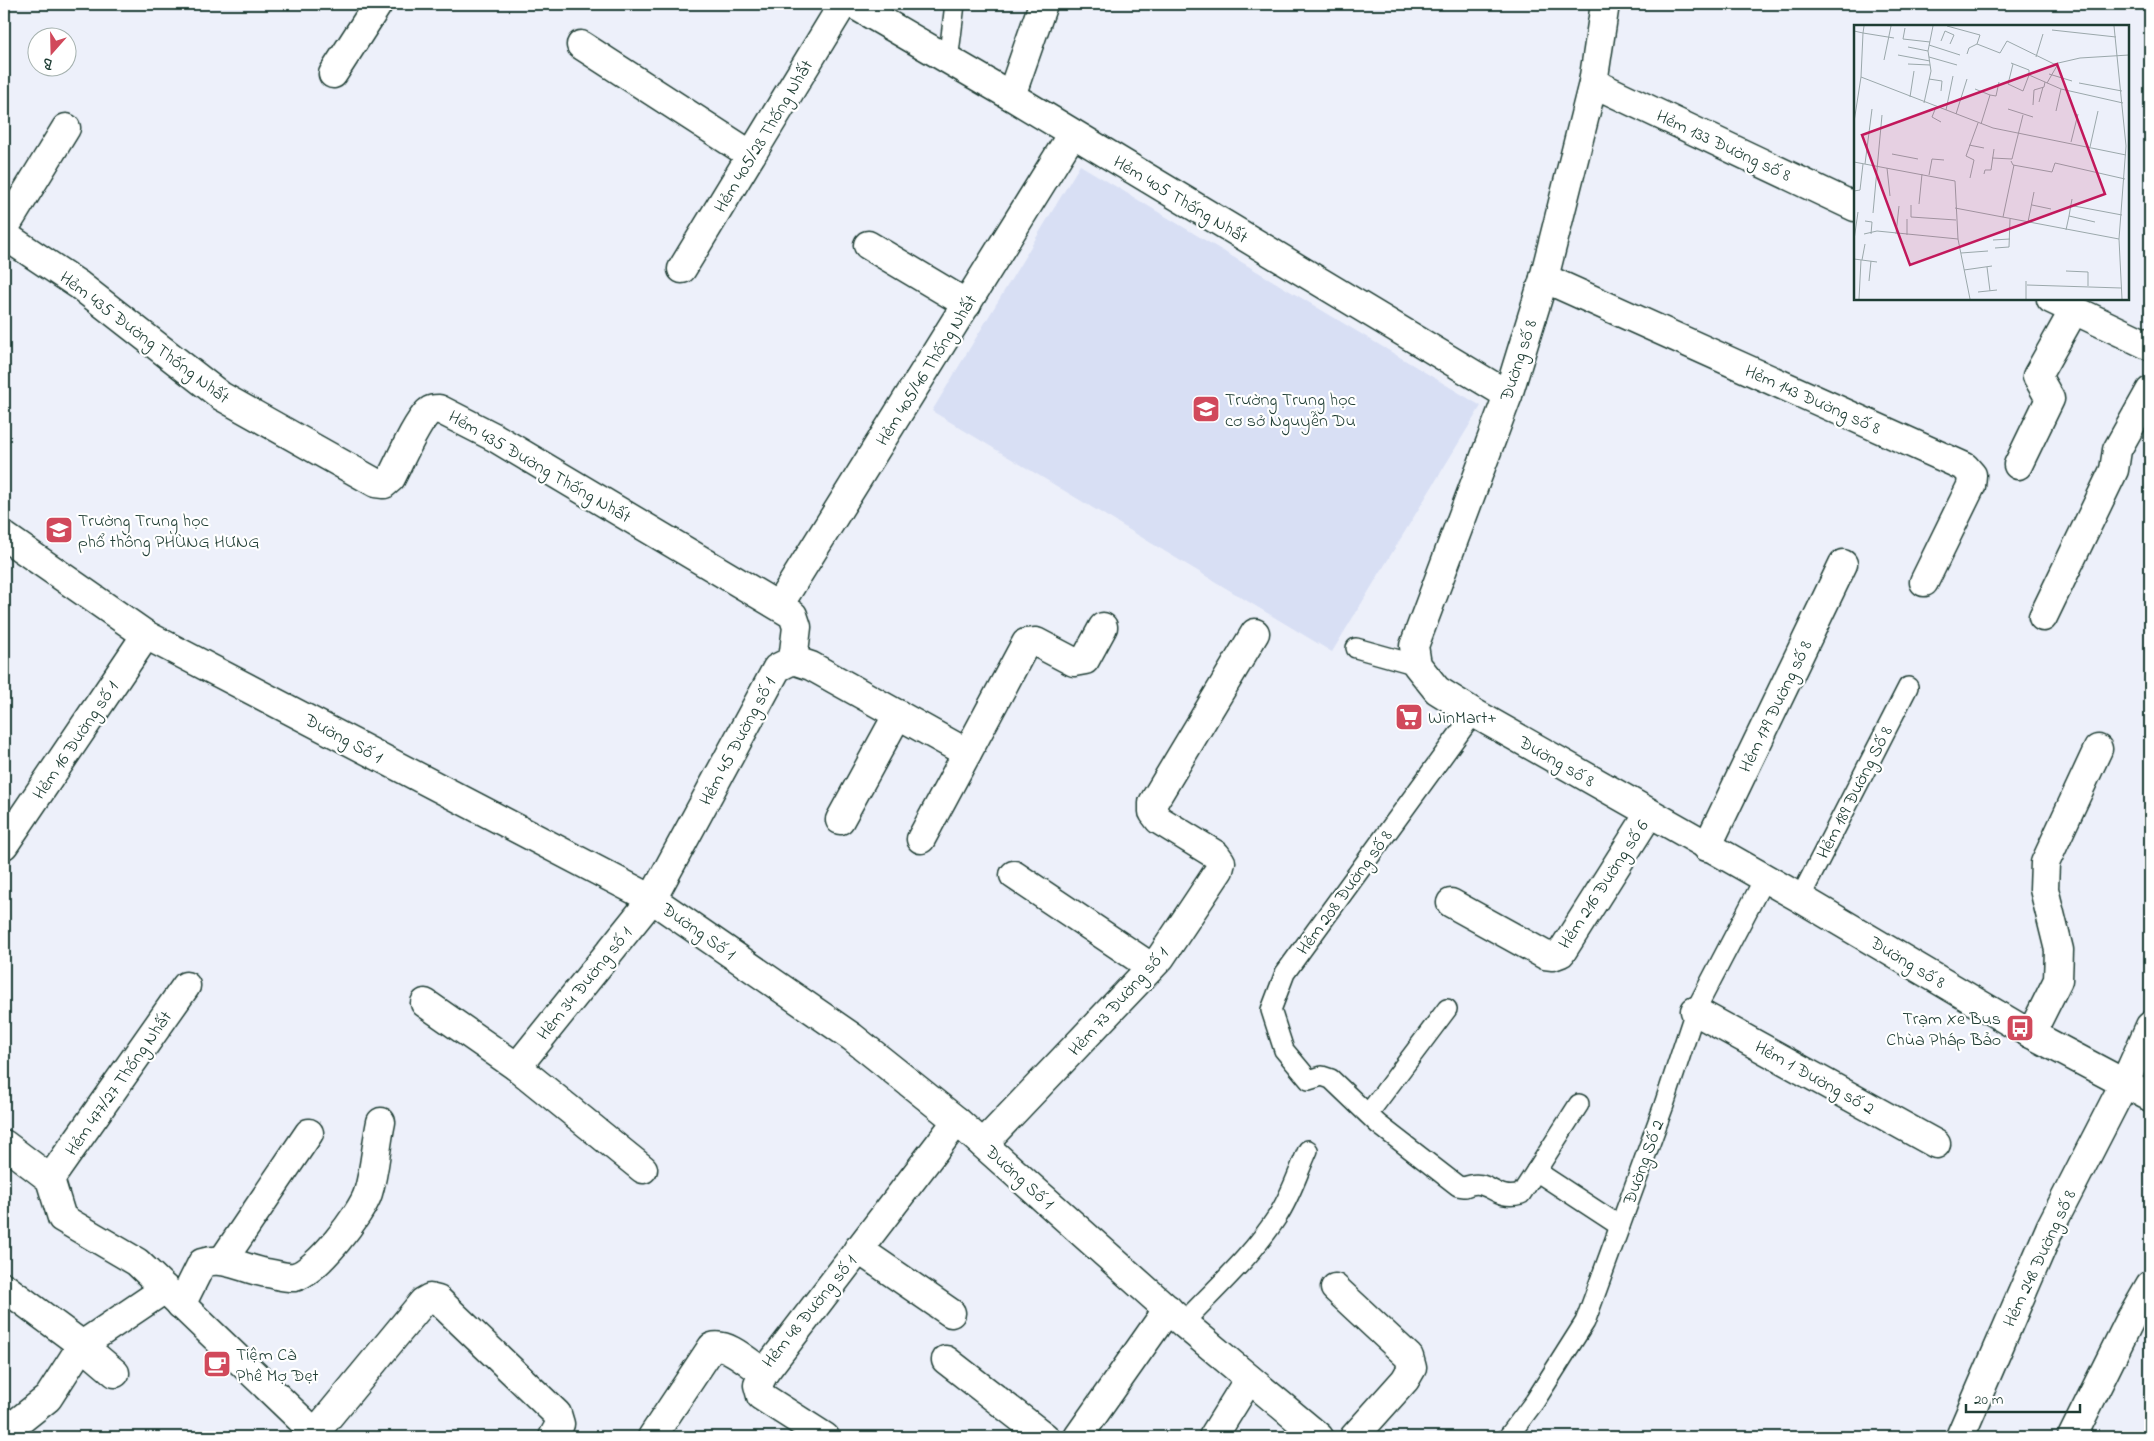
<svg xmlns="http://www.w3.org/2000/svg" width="2154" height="1441" viewBox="0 0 2154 1441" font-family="'Indie Flower',sans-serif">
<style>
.built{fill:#d8dff4}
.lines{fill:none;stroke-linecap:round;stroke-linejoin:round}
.lane-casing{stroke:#1f3d34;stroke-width:22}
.street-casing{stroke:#1f3d34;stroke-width:31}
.secondary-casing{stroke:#1f3d34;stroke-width:31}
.lane{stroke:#fff;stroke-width:19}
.street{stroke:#fff;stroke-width:28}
.secondary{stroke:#fff;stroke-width:28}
.labels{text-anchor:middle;stroke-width:4.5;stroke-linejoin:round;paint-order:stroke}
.street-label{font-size:18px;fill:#1f3d34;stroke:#fff}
.poi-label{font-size:18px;fill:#1f3d34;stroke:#fff;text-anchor:start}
.inset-road{fill:none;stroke:#9ba8ab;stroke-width:1}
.view{fill:#c2185b;fill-opacity:0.15;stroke:#c2185b;stroke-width:2.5}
.inset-edge{fill:none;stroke:#1f3d34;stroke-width:2.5}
</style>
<rect width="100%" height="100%" fill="#edf0fa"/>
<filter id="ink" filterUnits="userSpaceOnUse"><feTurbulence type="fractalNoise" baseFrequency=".02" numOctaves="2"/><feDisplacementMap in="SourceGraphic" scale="10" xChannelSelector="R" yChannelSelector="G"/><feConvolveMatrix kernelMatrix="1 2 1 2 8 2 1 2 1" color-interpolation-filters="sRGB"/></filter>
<g filter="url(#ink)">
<path class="built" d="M1080,165L1481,406L1332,652L932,411Z"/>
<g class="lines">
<defs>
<g id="lane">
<path d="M948,61L955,4"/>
<path d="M1356,648L1417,665"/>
<path d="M1474,713L1285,973L1271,1010L1284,1050L1309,1080L1322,1076L1331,1079L1378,1124L1458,1186L1465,1187C1489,1176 1493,1202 1521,1194L1536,1171L1620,1226"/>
<path d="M1800,898L1908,687"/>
<path d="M1368,1114L1447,1009"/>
<path d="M1536,1171L1579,1104"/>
<path d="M1183,1323C1215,1289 1252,1256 1277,1217C1291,1196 1298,1172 1308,1150"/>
<path d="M1508,1437L1535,1401L1585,1322L1664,1105L1695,1011L1764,879"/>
</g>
<g id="street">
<path d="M853,4L1011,96L1508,395"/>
<path d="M581,45L751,155"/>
<path d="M333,74L378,4"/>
<path d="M1593,83L1855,207"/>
<path d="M1011,96L1043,4"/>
<path d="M4,229L66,128"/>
<path d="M4,235L79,285L221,396L376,483L384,484L391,478C400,461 415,425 428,412C431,409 434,409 439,409L494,437L793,615L797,627L793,660"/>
<path d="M868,245L967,304"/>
<path d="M682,269L843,4"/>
<path d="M1544,278L1965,467L1972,475L1971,486L1924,582"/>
<path d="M2051,299L2150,346"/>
<path d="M2018,465L2050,399L2037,376L2074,310"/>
<path d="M4,536L146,635L652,899L852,1037L957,1121L1183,1323L1319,1437"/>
<path d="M779,605L1072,134"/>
<path d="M2043,617L2114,470L2117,450L2150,391"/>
<path d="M840,820L898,714"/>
<path d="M921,839L1026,643L1036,642L1074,662L1085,660L1103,627"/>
<path d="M4,845L146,635"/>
<path d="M1707,847L1843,564"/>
<path d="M1014,875L1151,967"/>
<path d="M1451,903L1545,955L1553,956L1561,953L1649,814"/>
<path d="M425,1003L517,1067L643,1169"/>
<path d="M1695,1011L1936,1144"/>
<path d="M2031,1034L2058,980L2059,950L2044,889L2045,863L2098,749"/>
<path d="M517,1067L652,899L777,668L793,660L811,666L967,753"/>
<path d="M4,1144L50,1179L62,1218L137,1262L315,1433L312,1437"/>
<path d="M983,1144L1161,957L1219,870L1221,862L1216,855L1159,820L1153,812V803L1255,633"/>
<path d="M50,1179L186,986"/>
<path d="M858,1249L951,1313"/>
<path d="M223,1260L309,1133"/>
<path d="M4,1287L82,1345L115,1373"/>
<path d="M1335,1288L1409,1357L1412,1368L1405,1380L1354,1437"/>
<path d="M181,1305L202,1263C225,1255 245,1270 267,1273C275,1274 286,1278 294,1277C315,1274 362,1213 368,1193C375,1170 376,1145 381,1122"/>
<path d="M946,1360L1045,1437"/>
<path d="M764,1373L758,1385L761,1396L825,1437"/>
<path d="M4,1433L48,1398L82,1345L165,1289"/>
<path d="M315,1433L423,1302L430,1298L438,1300L557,1414L560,1424L553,1437"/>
<path d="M652,1437L712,1347C728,1342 750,1364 764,1373L957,1121"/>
<path d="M1078,1437L1168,1309"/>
<path d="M1213,1437L1249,1379"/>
<path d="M1960,1437L2051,1226L2125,1082L2150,1026"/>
<path d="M2072,1437L2131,1318L2150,1285"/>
</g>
<path id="secondary" d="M1605,4L1593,83L1544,278L1508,395L1414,646L1417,665L1437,690L1474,713L1800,898L2020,1028L2150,1097"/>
</defs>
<use href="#lane" class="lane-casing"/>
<use href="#street" class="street-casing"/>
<use href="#secondary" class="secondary-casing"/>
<use href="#lane" class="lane"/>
<use href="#street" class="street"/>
<use href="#secondary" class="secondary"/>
</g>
</g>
<defs>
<symbol id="school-square" viewBox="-11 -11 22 22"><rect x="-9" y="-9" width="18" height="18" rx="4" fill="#d1495b" stroke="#fff"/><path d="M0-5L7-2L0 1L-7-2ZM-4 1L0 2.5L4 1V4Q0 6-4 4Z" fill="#fff"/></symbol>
<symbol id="supermarket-square" viewBox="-11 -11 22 22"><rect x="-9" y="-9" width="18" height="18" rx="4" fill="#d1495b" stroke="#fff"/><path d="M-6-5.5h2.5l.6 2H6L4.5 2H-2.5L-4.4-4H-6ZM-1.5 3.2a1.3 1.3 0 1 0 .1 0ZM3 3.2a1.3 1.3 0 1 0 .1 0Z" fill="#fff"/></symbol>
<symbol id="bus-square" viewBox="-11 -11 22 22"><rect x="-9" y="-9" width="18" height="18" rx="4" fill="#d1495b" stroke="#fff"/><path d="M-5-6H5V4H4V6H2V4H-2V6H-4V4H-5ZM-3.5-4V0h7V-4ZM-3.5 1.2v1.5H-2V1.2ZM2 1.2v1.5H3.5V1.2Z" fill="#fff"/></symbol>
<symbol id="cafe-square" viewBox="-11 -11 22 22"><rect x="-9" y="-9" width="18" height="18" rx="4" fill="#d1495b" stroke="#fff"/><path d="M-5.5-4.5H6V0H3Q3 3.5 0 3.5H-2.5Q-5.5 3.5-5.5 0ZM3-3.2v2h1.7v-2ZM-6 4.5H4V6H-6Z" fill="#fff"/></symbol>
</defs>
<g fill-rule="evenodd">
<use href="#school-square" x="1190" y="393" width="32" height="32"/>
<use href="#school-square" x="43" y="514" width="32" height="32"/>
<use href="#supermarket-square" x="1393" y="701" width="32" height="32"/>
<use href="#bus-square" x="2004" y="1012" width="32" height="32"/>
<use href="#cafe-square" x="201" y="1348" width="32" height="32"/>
</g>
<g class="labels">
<g class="street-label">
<text transform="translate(763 136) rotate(-59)" y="6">Hẻm 405/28 Thống Nhất</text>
<text transform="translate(1724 145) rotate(25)" y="6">Hẻm 133 Đường số 8</text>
<text transform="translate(1181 199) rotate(31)" y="6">Hẻm 405 Thống Nhất</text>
<text transform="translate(145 337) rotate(37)" y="6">Hẻm 435 Đường Thống Nhất</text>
<text transform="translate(1518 360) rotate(-72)" y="6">Đường số 8</text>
<text transform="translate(926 370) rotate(-58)" y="6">Hẻm 405/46 Thống Nhất</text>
<text transform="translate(1813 399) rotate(24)" y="6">Hẻm 143 Đường số 8</text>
<text transform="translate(540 466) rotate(30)" y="6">Hẻm 435 Đường Thống Nhất</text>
<text transform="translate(1775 706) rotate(-64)" y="6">Hẻm 179 Đường số 8</text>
<text transform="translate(344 738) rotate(28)" y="6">Đường Số 1</text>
<text transform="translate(75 740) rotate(-56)" y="6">Hẻm 16 Đường số 1</text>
<text transform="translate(737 741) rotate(-62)" y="6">Hẻm 45 Đường số 1</text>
<text transform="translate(1557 761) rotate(30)" y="6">Đường số 8</text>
<text transform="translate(1854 792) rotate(-63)" y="6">Hẻm 189 Đường Số 8</text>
<text transform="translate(1603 884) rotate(-57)" y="6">Hẻm 216 Đường số 6</text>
<text transform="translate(1344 892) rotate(-54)" y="6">Hẻm 208 Đường số 8</text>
<text transform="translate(699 931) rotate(35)" y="6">Đường Số 1</text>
<text transform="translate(1908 962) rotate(31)" y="6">Đường số 8</text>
<text transform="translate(584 983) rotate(-51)" y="6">Hẻm 34 Đường số 1</text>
<text transform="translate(1118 1001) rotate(-48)" y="6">Hẻm 73 Đường số 1</text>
<text transform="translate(1815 1077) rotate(29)" y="6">Hẻm 1 Đường số 2</text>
<text transform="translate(118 1083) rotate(-55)" y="6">Hẻm 477/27 Thống Nhất</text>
<text transform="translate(1643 1162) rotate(-70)" y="6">Đường Số 2</text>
<text transform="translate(1020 1177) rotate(42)" y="6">Đường Số 1</text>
<text transform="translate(2039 1258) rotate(-65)" y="6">Hẻm 248 Đường số 8</text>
<text transform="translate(809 1311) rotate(-51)" y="6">Hẻm 48 Đường số 1</text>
</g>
<g class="poi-label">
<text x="1225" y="405">Trường Trung học<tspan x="1225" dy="21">cơ sở Nguyễn Du</tspan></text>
<text x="78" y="526">Trường Trung học<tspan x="78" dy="21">phổ thông PHÙNG HƯNG</tspan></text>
<text x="1428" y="723">WinMart+</text>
<text x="2001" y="1024" text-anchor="end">Trạm Xe Bus<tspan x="2001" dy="21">Chùa Pháp Bảo</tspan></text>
<text x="236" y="1360">Tiệm Cà<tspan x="236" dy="21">Phê Mợ Đẹt</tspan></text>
</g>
</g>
<g transform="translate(1854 25)">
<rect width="275" height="275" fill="#edf0fa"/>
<path class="inset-road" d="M10,1L9,8L40,13M93,1L126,10L123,19L146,28L153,16L200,39L226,33L275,30M260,1L272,121L265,214L268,274M51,3L49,14L76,17M198,5L262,12M0,6L9,8L7,52L139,103L272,130M87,16L91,6L100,10L96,19M75,20L106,30M54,22L74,26M113,29L115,23L123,19M44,30L76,36M75,32L103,40M182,32L189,9M30,35L37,1M157,38L175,45V50L207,64L269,78M54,39L76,40M159,39L154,59L169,66L175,50M195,49L218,56M75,54L88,56L87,66M193,58L204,39M225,58L268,66M121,64L136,70M56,72L60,46M185,77L189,62M70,78L77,46L74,26L79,1M179,80L180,65L190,62L191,57M82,82L78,92L87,97M154,84L179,92M92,85L99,51M202,86L207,64M102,89L113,54M0,97L7,52M127,99L136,70L142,71L145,57M217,117L224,89M115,120L130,123M236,122L244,86M38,129L64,134M138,133L158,134L169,90M157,136L159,140L198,147L201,138L271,154M0,137L101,156L104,214L116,274M11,139L18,84M33,143L36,171M130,149L131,145H137L140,124M75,150L78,134L90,135M116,153L120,135L112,131L124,98M0,166L6,165L9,139M65,179L68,149M57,180V192L102,195M178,180L197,184M220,181L268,190M101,183L265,214M19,188L28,90M215,191L218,174M149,192L160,140M53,194V210M11,196L18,197L17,209M174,197L180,167M212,205L215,191L241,197M10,209L23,206L104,214M42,209L45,181M0,215L4,187M139,215L156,214M0,217V233M141,223L155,222L156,194M107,228L134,226M0,234L23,237M8,235L11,219M133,242L136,266M110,245L138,241M212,246L234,247V261M15,256L17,236M172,256V274M173,260L267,263M124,267L143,265M5,274L7,235"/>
<path class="view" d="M203,39L251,169L56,240L8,110Z"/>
<rect width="275" height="275" class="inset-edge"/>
</g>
<rect width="2154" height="1441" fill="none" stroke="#fff" stroke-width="20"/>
<rect x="10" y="10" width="2134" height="1421" fill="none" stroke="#1f3d34" stroke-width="2" filter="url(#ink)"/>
<g transform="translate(52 52) rotate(200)"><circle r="24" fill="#ffffff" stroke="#a5b1ae"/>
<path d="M0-4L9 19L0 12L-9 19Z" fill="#d1495b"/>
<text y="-8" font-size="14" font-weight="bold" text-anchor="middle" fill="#1f3d34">B</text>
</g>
<path d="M1966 1404v8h114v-8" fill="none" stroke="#1f3d34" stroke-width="2.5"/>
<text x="1974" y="1404" font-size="15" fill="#1f3d34" stroke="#ffffff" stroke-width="4" paint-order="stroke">20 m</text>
</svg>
